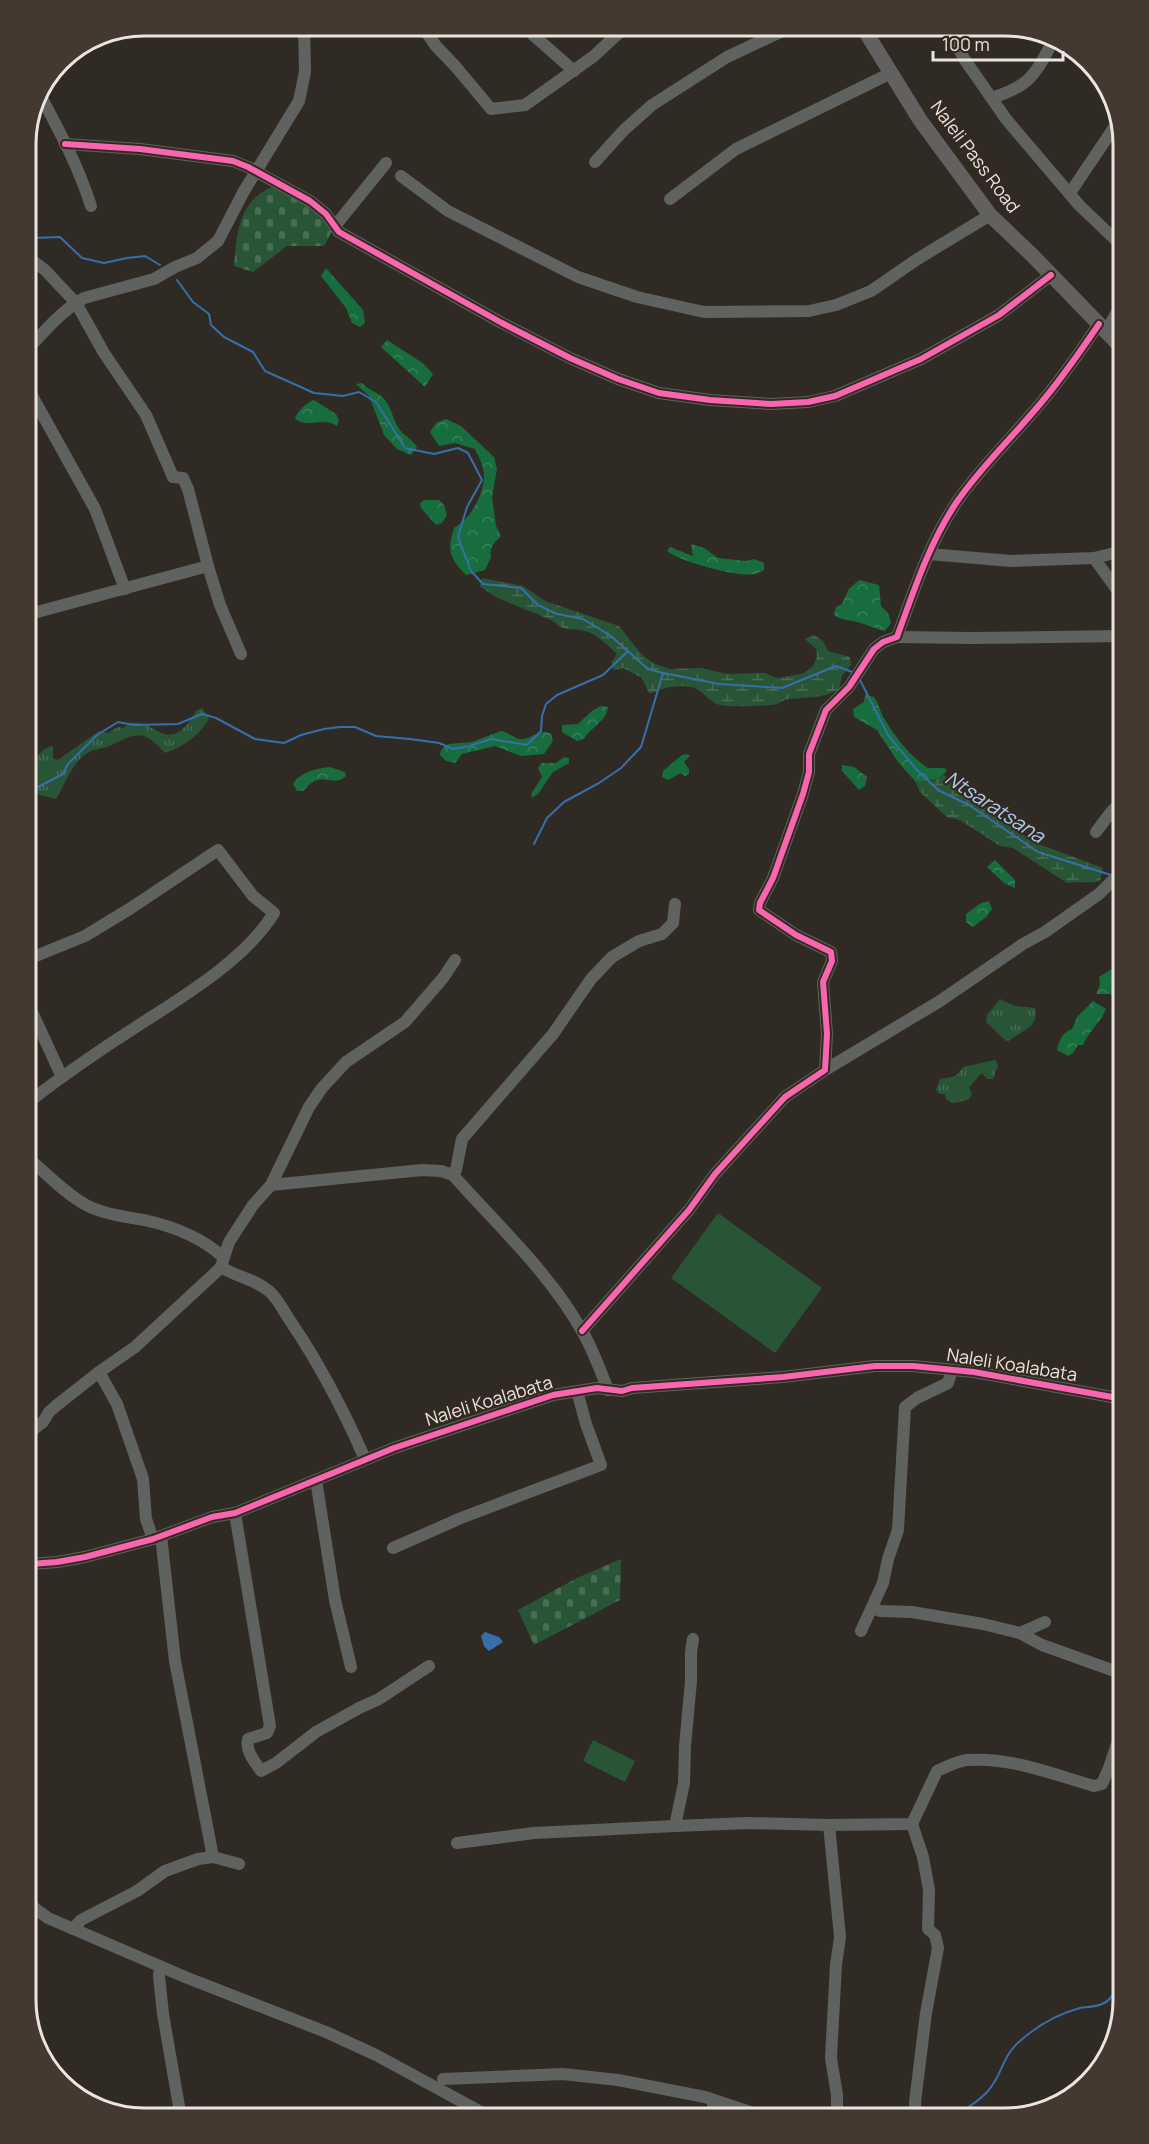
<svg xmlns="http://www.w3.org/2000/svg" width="1149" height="2144" viewBox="0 0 1149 2144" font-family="Manrope,sans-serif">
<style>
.grass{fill:url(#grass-tufts)}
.forest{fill:url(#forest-crowns)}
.wetland{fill:url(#wetland-marsh)}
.cemetery{fill:url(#cemetery-stones)}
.pitch{fill:#295537}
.water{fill:url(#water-ripples)}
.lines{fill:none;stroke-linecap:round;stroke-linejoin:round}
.stream{stroke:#366fab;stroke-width:2}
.minor{stroke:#606260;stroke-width:12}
.major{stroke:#62615f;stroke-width:15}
.cycleway-casing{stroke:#342a21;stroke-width:10}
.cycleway{stroke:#f766af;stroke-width:6}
.labels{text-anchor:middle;stroke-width:4.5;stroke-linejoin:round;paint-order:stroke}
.street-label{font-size:18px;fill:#ece5df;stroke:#342a21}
.water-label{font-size:20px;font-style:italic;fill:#abcaee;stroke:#342a21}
.rim{fill:none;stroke:#ece5df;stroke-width:3}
</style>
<defs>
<pattern id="grass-tufts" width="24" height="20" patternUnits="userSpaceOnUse" patternTransform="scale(1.5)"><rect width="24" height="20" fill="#295537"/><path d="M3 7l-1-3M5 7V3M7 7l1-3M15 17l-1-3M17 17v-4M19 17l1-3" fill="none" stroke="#486d54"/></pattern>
<pattern id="forest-crowns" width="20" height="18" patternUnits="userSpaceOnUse" patternTransform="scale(1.5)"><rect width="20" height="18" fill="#176d3d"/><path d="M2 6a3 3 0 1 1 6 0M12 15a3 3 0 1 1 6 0" fill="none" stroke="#398259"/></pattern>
<pattern id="wetland-marsh" width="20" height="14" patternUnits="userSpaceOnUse" patternTransform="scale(1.5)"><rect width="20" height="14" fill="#295537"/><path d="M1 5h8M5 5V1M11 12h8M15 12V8" fill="none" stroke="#486d54"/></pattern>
<pattern id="cemetery-stones" width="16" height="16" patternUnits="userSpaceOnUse" patternTransform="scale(1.5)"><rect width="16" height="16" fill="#295537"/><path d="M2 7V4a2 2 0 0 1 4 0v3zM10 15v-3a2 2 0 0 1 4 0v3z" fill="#486d54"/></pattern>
<pattern id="water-ripples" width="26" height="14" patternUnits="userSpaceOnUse" patternTransform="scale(1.5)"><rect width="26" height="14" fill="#366fab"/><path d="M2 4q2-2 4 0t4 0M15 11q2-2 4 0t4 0" fill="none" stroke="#3e5a77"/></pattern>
</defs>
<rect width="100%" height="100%" fill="#302a25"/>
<g class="grass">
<path d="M202,708L209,719C198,737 184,746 165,753C145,731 139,731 114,744C107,748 98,748 91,751C74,758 65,784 56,799L33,793L29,786C32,768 34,750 53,746V758L58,760L99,731L108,733L118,727L123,728C150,705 165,766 196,711Z"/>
<path d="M1000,999L1015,1006L1035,1008C1040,1028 1020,1031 1009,1041H1006L986,1022L987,1015Z"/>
<path d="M995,1060L998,1065L993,1079H987L982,1073L969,1087L972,1094L968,1100L952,1103L946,1099L945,1094H939L936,1090L940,1079C951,1077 957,1078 963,1067Z"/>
</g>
<g class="forest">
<path d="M326,268L363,310L365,323L360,327L352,323L346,308L321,276Z"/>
<path d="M387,340L424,364L433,374L425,387L381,347Z"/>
<path d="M362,383C369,391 379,392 385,400C392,409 393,421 400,430C406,437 412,439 417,447L411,455L397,449L384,435L369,396L356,384Z"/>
<path d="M314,400L336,414L339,420L337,426C321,416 310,429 295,419C297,411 306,403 314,400Z"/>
<path d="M446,419L461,426L494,457L497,469L492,497L496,526L501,536C494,543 489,547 491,557L485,570L466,575C449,558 447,550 454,528C470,519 484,495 484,476C484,466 479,457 475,449L455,443L439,446L430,432L436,423Z"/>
<path d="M424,500H439L444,505L447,515L442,523L436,525L421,508L420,503Z"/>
<path d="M691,544L704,548L718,558L746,561L754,559L764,563V570C761,571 759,573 755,574C740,578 678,561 667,551L670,547L693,556Z"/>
<path d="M859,580L879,585L881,606L888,613L891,623L885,631C875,629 866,624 857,622C848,620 842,620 834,615L836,607L842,604L849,589Z"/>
<path d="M865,695L874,697C879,704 880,711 884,718C894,736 911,757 928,768H944L947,770C940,782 926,781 915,781L898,762L877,730L854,717L853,709L864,702Z"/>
<path d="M601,706L608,707C606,722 591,727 584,739L577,741L562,732V725L578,724L592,711Z"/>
<path d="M501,731C508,732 513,738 519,739C532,741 538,727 551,734L553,741L544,754L521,756L495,746L462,754L455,763L446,761L440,755L441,750L448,744L472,742Z"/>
<path d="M687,754L690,756L684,762L689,769V774L685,776L681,773L668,780L662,777L663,771L682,755Z"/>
<path d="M564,757L569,758V763L553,772L538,794L532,798L531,794L542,777L538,768L541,763H556Z"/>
<path d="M842,765L854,767L867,777L865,786L859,790L842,771Z"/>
<path d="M330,767L345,772L346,776C336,786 327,776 315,781C310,783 307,787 303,791H297L293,784C300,772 318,768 330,767Z"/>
<path d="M995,860L1015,880V888L1004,883L987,867Z"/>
<path d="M989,901L992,909L986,917L973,927L966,922V914L981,903Z"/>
<path d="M1117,966L1123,967V994L1114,998L1110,994H1096L1100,984L1099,977Z"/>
<path d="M1093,1001L1106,1009C1100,1023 1089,1031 1083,1045H1078L1073,1053L1068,1056L1057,1050C1059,1040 1063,1032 1072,1029L1077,1017Z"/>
</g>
<g class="wetland">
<path d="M482,578L523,586L545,601L619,626L642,655L655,664L670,669L701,668L727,674L765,673L776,678L790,676L804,673L813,666L817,657L816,649L805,639L814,635L823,641L828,651L850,657L851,665L842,676L839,689C823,699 807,697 790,699C785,699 781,702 777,704C768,706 725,708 717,704C707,700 700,687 690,687C683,686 672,686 666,688C659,689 656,693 649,693L642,678L623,668L614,670L611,662L615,658L616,653C606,644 595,632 581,630C575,629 568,630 563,628C558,626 555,622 551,620C532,611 495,600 480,586Z"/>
<path d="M944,775L952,782L1006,818L1026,837L1036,843L1103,868L1100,881C1089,884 1079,881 1067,883L1013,848L1000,846L960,820L947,817L920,792L915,781H932Z"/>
</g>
<g class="cemetery">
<path d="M277,185L314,207L332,231L324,246H287L253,272L234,266C237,231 239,198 277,185Z"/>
<path d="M621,1559L620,1600L534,1645L518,1610L577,1578Z"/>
</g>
<g class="pitch">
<path d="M718,1213L822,1288L775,1353L671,1278Z"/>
<path d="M593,1740L635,1761L625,1782L583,1761Z"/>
</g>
<path class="water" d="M485,1632L499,1637L503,1642L489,1651L484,1646L481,1636Z"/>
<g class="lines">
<g class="stream">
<path d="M26,236L33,238L60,237L82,258L104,263L127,258L145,256L160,265"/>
<path d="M177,280L193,302L209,314L211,325L224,337L253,352L265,371L314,393L343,396L359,392L376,402L405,448L434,454L458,448L468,453L482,480L467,507L458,537L471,571L483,584L521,588L538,605L557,614L583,619L611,636L648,669L663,673L719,684L782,688L836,666L852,672"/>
<path d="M860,680L888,735L916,769L938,790L969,805L1038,852L1111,875"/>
<path d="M29,789L40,786L63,774L68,764L97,735L118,722L134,725L178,724L202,714L216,718L255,739L284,743L301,735L324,729L340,727H355L376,736L410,739L439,743L453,749L470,746L491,739L527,745L541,731L542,716L546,704L557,695L603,675L628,651"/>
<path d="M534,844L547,818L564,802L599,783L621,768L641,747L663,673"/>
<path d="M951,2118C963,2111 979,2101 988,2091C1003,2074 1002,2056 1020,2041C1037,2026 1057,2014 1080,2008C1087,2007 1096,2007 1102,2004C1115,1999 1116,1985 1123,1976"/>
</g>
<g class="minor">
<path d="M422,26L436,46L456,67L491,109L525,105L594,56L626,26"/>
<path d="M523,26L574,71"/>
<path d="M945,26L965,60L1006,119L1079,205L1123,247"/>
<path d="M38,91C58,128 78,165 91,206"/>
<path d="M992,98C1031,85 1034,76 1053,41"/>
<path d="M65,144L140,149L233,161L248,167L310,201L326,214L339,232L502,323L570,358L618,379L659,393L710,400L771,404L808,402L835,396L921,359L999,315L1051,275"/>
<path d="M595,162L624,130L652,105L727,57L793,26"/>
<path d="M401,176L448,211L578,277L637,297L704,312L809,311L836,305L871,291L916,260L990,215"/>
<path d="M1070,193L1119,120"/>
<path d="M670,199L736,149L891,73"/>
<path d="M335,226L386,163"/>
<path d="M1106,331L1123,302"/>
<path d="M26,351C44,332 61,311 84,298L154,279L175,267L197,258L218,241L244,191L299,101L305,72L304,26"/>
<path d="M26,385L95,509L125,589"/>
<path d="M929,554L1011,561L1094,558L1123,551"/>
<path d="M1094,558L1123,598"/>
<path d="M208,566L220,605L241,654"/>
<path d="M26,615L208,566L188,489L183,478L173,477L146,415L104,353L76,303L45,270L26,256"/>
<path d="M897,637L971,638L1123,636"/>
<path d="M1096,832L1111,812L1123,800"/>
<path d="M26,999L62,1077"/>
<path d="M825,1070L940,1001L1023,944L1045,932L1099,894L1123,870"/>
<path d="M26,1104C61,1077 98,1051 136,1027C182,997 244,961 274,913L253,896L218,850L131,908L85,936L26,960"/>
<path d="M26,1156C45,1172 64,1193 86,1205C103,1214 126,1217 144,1220C172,1226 202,1238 223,1257"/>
<path d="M453,1175L456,1170L462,1139L553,1034L591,979L612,957L639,941L662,934L673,923L675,904"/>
<path d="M271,1185L422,1170L441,1171L453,1175C496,1224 550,1273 582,1331C593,1349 600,1370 608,1390"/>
<path d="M221,1267C236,1277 256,1279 270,1292C278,1299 284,1312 291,1322C320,1365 344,1411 365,1459"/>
<path d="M582,1331L689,1210L715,1174L785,1097L825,1070L827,1034L823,982L832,961L831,952L796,935L759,910L760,903L773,878L803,794L809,772V754L826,710L849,687L874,649L883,642L897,637C914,590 929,544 956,503C982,465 1016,434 1045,398C1064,375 1082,349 1099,324"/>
<path d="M99,1372L117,1404L143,1479L146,1519L153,1539"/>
<path d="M26,1435L43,1422L49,1412L57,1405L99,1372L135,1347L216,1272L221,1267L229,1242L253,1205L271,1185L309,1107L322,1088L346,1062L405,1022L443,978L455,960"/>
<path d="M316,1480L335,1600L351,1667"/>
<path d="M235,1513L270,1726L267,1733L248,1739C245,1751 255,1762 261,1771L276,1763L316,1732L359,1708L379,1699L429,1666"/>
<path d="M161,1536L175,1661L213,1857"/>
<path d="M393,1548L461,1518L601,1465L586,1424L577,1391"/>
<path d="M26,1563L31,1564L57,1562L85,1557L153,1539L212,1517L235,1513L394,1448L553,1395L597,1388L622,1391L632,1388L783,1377L875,1366H913L974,1372L1123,1399"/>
<path d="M873,1608L880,1611L912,1612L983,1624L1020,1633L1042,1645L1123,1674"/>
<path d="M861,1631L883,1583L888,1559L898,1530L905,1407L917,1398L948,1383L952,1370"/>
<path d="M1020,1633L1045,1622"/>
<path d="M912,1824L923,1857L929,1890L928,1929L935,1935L938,1948L926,2013L915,2102L916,2118"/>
<path d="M829,1825L840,1937L836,1965L831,2058L837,2095V2118"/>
<path d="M675,1826L684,1783L685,1746L691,1681V1652L693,1639"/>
<path d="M457,1843L534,1833L675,1826L748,1823L829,1825L912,1824L937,1771C946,1767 957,1761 967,1760C1012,1757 1052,1774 1094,1786L1102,1784L1109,1768L1117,1744L1123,1746"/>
<path d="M26,1895L34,1908L48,1918L185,1977L326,2032L376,2055L492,2118"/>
<path d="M73,1929L81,1920L137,1891L165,1871L198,1859L213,1857L239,1864"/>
<path d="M160,1966L159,1976L163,2014L181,2118"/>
<path d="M443,2079L563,2074L618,2080L705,2097L768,2118"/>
<path d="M712,2100L716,2118"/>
</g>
<path class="major" d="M862,26L920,120L990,215L1033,256L1123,349"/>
<defs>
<g id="cycleway">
<path d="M65,144L140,149L233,161L248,167L310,201L326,214L339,232L502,323L570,358L618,379L659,393L710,400L771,404L808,402L835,396L921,359L999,315L1051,275"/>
<path d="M582,1331L689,1210L715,1174L785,1097L825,1070L827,1034L823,982L832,961L831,952L796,935L759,910L760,903L773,878L803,794L809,772V754L826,710L849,687L874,649L883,642L897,637C914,590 929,544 956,503C982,465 1016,434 1045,398C1064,375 1082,349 1099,324"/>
<path d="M26,1563L31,1564L57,1562L85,1557L153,1539L212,1517L235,1513L394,1448L553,1395L597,1388L622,1391L632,1388L783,1377L875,1366H913L974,1372L1123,1399"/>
</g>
</defs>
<use href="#cycleway" class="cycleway-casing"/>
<use href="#cycleway" class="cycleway"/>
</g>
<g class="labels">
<g class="street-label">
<text transform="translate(975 157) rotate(53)" y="6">Naleli Pass Road</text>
<text transform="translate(1012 1365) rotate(9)" y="6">Naleli Koalabata</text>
<text transform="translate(489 1401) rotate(-17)" y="6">Naleli Koalabata</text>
</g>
<g class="water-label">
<text transform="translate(995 807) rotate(33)" y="7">Ntsaratsana</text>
</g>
</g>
<path d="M0 0H1149V2144H0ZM144 36H1005A108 108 0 0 1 1113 144V2000A108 108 0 0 1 1005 2108H144A108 108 0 0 1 36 2000V144A108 108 0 0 1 144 36Z" fill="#433930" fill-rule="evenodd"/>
<path class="rim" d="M144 36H1005A108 108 0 0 1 1113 144V2000A108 108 0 0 1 1005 2108H144A108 108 0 0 1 36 2000V144A108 108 0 0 1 144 36Z"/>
<path d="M933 51v9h130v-9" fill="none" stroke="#ece5df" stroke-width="3"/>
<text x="942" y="51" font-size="18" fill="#ece5df" stroke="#342a21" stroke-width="4.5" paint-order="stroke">100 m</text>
</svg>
